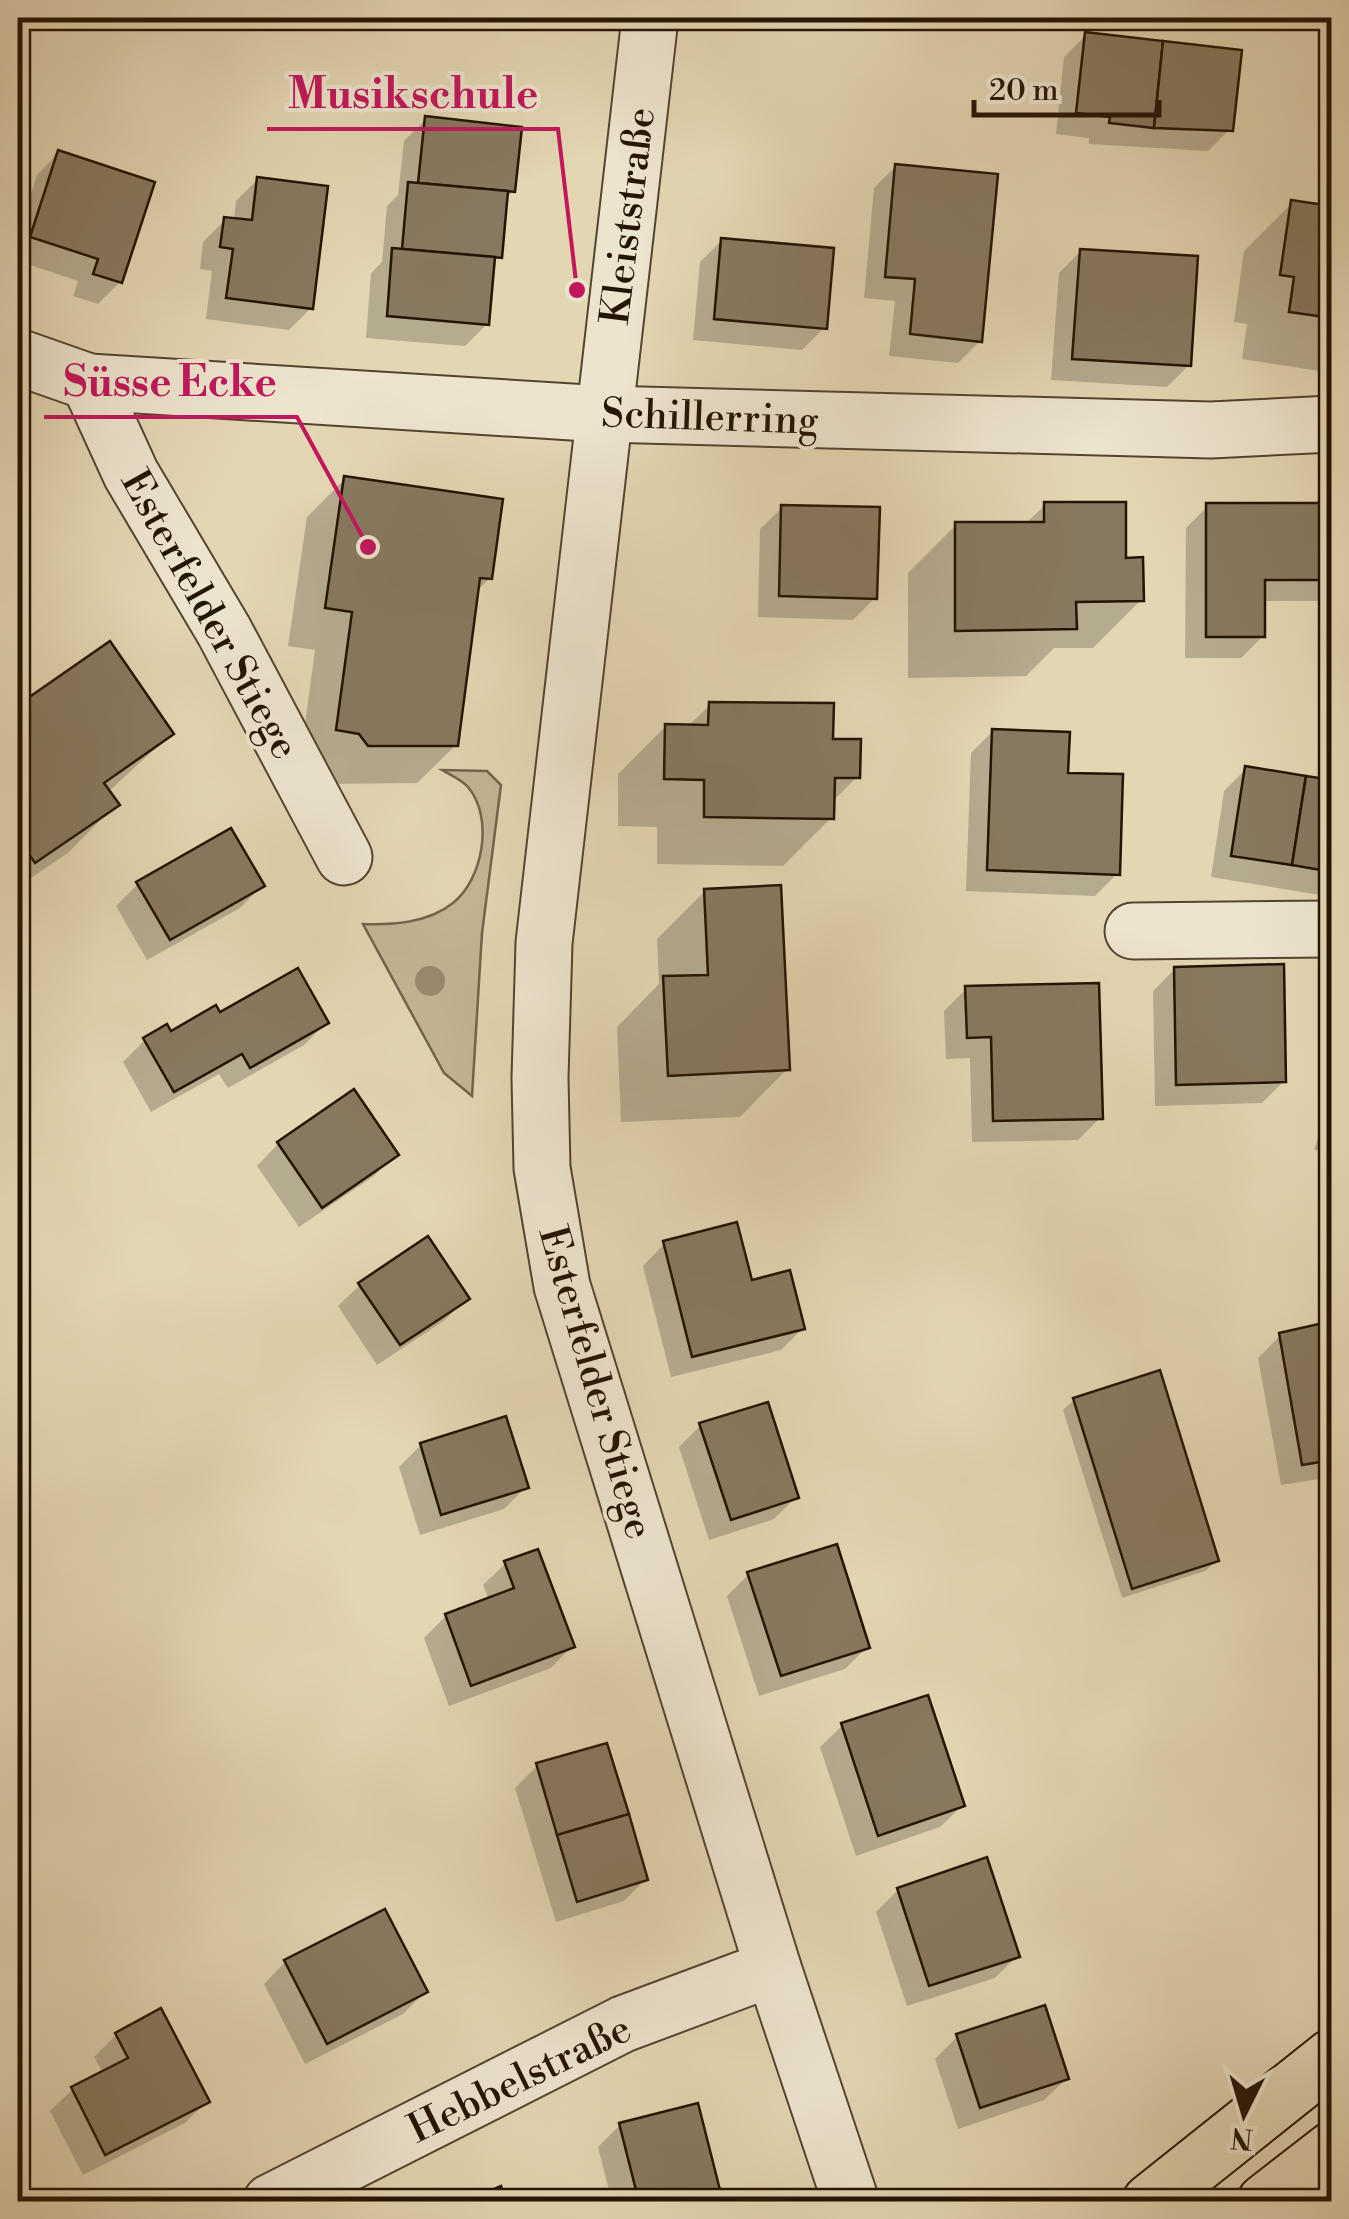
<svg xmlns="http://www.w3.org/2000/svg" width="1349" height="2219" viewBox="0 0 1349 2219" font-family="'Libre Bodoni',serif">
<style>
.green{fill:#c3b595;stroke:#74644c;stroke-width:2.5}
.shadow{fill:#0003}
.building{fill:#87795f;stroke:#241404;stroke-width:2.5}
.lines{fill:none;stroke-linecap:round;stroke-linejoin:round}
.minor-casing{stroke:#544430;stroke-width:59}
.highway-casing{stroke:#241404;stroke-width:59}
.minor{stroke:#ede4ce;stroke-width:55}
.highway{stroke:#e3d6b3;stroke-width:55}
.tree{fill:#998a6f}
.labels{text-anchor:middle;stroke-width:8;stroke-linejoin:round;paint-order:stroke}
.street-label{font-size:40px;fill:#241404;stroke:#ede4ce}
.leader{fill:none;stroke:#c2185b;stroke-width:4}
.callout-dot{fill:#c2185b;stroke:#ede4ce;stroke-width:4}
.callout-label{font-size:42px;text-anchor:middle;font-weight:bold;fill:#c2185b;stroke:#ede4ce;stroke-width:8;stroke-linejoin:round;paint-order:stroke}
</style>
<rect width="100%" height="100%" fill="#e3d6b3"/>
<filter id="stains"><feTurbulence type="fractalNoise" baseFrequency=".002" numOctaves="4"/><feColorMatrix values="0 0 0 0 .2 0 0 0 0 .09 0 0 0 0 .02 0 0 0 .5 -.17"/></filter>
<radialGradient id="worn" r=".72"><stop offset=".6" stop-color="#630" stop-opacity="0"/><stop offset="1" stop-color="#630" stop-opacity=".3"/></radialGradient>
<path class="green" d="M442,770L487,771L501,785L482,933L472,1096L444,1073L363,924C393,925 428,923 453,903C483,879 494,818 468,787C462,780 450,775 442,770Z"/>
<g class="shadow">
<path d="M1086,35L1230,129L1208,151L1089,144V138L1056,134L1064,57Z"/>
<path d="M426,119L513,191L505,199L487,324L465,346L366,338L371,273L382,262L387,206L398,195L404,141Z"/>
<path d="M58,153L120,282L98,304L73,296L78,281L18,261V234L37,175Z"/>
<path d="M896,166L980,341L958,363L889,356L895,301L864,298L874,188Z"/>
<path d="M258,179L311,308L289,330L206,319L212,271L200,269L203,242L225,220L234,221L236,201Z"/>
<path d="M1292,203L1332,209V373L1242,359L1247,324L1234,322L1244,251Z"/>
<path d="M722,240L824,328L802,350L693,340L700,262Z"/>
<path d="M1081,251L1189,365L1167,387L1051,380L1059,273Z"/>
<path d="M345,479L490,578L476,592L456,745L417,783L329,784L299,768L315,650L288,646L307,517Z"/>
<path d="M1045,505L1124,560L1141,600L1093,648H1054L1026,676L908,678V573L956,525L1025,524Z"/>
<path d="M1208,506H1332V592L1323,601H1263V636L1241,658H1185L1186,528Z"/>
<path d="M782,508L875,598L853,620L758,617L760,529Z"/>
<path d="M18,521L26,533L18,542Z"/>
<path d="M110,645L171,734L108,792L116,804L69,852L18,887V708Z"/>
<path d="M710,705L831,741L857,777L832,802L831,818L783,866L657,864V827L618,826V774L666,726L687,727Z"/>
<path d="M993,731L1065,775L1117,874L1095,896L966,891L971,753Z"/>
<path d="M1246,769L1332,783V897L1211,877L1224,791Z"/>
<path d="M138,884L262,886L240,908L147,960L116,906Z"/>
<path d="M705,891L787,1069L740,1117L621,1122L617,1027L659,984L657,939Z"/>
<path d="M1175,969L1284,1081L1262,1103L1155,1106L1153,991Z"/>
<path d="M966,989L1100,1118L1078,1140L972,1142L970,1058L946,1059L944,1011Z"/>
<path d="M219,1015L326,1023L304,1045L228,1088L219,1074L151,1112L123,1062L145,1040Z"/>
<path d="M1332,1096V1151L1314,1150Z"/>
<path d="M278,1144L395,1154L374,1176L299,1227L257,1166Z"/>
<path d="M664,1244L750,1283L803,1328L781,1350L671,1377L643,1266Z"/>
<path d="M360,1285L466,1298L445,1320L377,1365L338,1306Z"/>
<path d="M1332,1324V1477L1281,1485L1258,1358L1280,1336Z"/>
<path d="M1074,1400L1216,1561L1205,1571L1122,1598L1063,1410Z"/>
<path d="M700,1426L796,1497L774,1519L709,1540L679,1447Z"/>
<path d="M421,1445L526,1487L504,1509L420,1535L399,1467Z"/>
<path d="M537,1552L572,1646L551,1668L449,1706L424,1638L446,1616L489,1600L483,1585L505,1564Z"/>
<path d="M748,1575L867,1647L845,1669L759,1696L727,1596Z"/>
<path d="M842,1726L962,1806L940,1827L856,1856L820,1747Z"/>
<path d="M537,1766L646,1879L624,1901L556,1922L515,1788Z"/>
<path d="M898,1890L1017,1956L995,1978L907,2006L876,1912Z"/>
<path d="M285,1962L425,1992L403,2014L305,2064L264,1984Z"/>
<path d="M116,2035L207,2101L185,2123L83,2175L50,2111L72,2090L103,2073L94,2057Z"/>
<path d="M957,2037L1066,2079L1044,2100L958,2129L935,2059Z"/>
<path d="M620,2125L720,2202H612L598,2147Z"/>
</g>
<g class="building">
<path d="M1085,32L1163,41L1154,128L1109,123L1110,117L1076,113Z"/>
<path d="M1163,41L1242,50L1233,131L1154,128Z"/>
<path d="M425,116L522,127L515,192L418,183Z"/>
<path d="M58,150L155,182L122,283L93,274L98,259L30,237Z"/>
<path d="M895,164L998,174L982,342L910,334L915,279L885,277Z"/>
<path d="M257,177L328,186L313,309L226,298L233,249L220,247L224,217L252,220Z"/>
<path d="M408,182L508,191L502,258L402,249Z"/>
<path d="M1291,200L1332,206V318L1289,312L1294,277L1280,275Z"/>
<path d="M721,238L834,248L827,329L714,319Z"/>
<path d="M392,248L495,257L489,325L387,316Z"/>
<path d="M1080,249L1198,256L1191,366L1072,359Z"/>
<path d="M344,476L503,499L492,579L480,578L458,746H368L359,734L336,730L352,612L325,608Z"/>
<path d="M1044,502H1126V558L1143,557L1144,601L1076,602L1077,629L955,631V522H1044Z"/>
<path d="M1206,503H1332V580H1265V637H1206Z"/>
<path d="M781,505L880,507L877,599L779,596Z"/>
<path d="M110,641L174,734L104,783L120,805L35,863L18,838V705Z"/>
<path d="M709,702L834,703L833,739H861L860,778H835L834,819L704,817V780L664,779L665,724L708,725Z"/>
<path d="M992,729L1070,732L1068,773L1123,774L1120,875L987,870Z"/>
<path d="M1245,766L1306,776L1292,865L1231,856Z"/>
<path d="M1306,776L1332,780V872L1292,865Z"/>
<path d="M231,828L265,886L170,940L136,882Z"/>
<path d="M781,885L790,1070L668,1076L663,976L708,975L704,889Z"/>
<path d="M1284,964L1286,1082L1176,1085L1174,967Z"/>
<path d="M298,968L329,1023L250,1068L242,1054L174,1092L143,1038L167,1024L171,1031L216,1005L220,1012Z"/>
<path d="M1099,983L1103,1119L993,1121L991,1037L967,1038L965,986Z"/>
<path d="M354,1089L399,1155L322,1208L277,1142Z"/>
<path d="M737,1222L752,1280L790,1270L805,1329L692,1357L663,1241Z"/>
<path d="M428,1236L470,1299L400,1345L358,1283Z"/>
<path d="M1332,1321V1460L1302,1465L1279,1333Z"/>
<path d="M1160,1370L1219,1561L1132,1589L1073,1398Z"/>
<path d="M768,1402L799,1498L731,1520L699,1423Z"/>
<path d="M506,1416L529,1488L441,1515L420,1443Z"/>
<path d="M837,1544L870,1648L781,1676L747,1572Z"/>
<path d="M538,1549L575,1647L471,1686L445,1614L514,1588L504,1561Z"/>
<path d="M928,1695L965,1806L878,1836L841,1723Z"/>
<path d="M607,1743L629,1814L557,1835L536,1763Z"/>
<path d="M629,1814L648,1880L577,1902L557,1835Z"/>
<path d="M987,1857L1020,1957L929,1986L897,1888Z"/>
<path d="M385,1909L428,1992L327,2044L284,1960Z"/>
<path d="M1045,2005L1069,2079L980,2108L956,2034Z"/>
<path d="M161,2008L210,2102L105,2155L71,2087L128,2058L115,2033Z"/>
<path d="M698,2103L723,2202H639L619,2123Z"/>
<path d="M501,2186L507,2202H465Z"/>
</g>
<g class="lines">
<defs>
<g id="minor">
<path d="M650,18L544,943L540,1078L542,1168L562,1286L773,1968L851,2202"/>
<path d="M18,357L89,382L131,474L224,631L344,857"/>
<path d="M89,382L604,414L1211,430L1332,424"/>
<path d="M1133,931L1332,929"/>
<path d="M271,2202L623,2024L773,1968"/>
</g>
<g id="highway">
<path d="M1150,2202L1332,2057"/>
<path d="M1265,2202L1332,2150"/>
</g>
</defs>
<use href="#minor" class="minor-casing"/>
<use href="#highway" class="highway-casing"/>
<use href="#minor" class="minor"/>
<use href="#highway" class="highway"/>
</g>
<circle class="tree" cx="430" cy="981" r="15"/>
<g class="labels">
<g class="street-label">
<text transform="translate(627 216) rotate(-83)" y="14">Kleiststraße</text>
<text transform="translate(710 416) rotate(2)" y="14">Schillerring</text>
<text transform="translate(211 614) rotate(61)" y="14">Esterfelder Stiege</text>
<text transform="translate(597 1382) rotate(74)" y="14">Esterfelder Stiege</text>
<text transform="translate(519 2078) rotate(-26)" y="14">Hebbelstraße</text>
</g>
</g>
<path class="leader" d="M577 290L558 129H267M368 547L297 417H44"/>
<g class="callout-dot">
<circle cx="577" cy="290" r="10"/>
<circle cx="368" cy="547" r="10"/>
</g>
<g class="callout-label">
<text x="413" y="108">Musikschule</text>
<text x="170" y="396">Süsse Ecke</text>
</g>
<rect width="1349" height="2219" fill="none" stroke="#e3d6b3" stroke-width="60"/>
<rect x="20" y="20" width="1309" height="2179" fill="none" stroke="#241404" stroke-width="5"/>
<rect x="30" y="30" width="1289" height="2159" fill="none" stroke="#241404" stroke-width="2.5"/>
<g transform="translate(1244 2114) rotate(185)" stroke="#ede4ce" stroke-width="8" paint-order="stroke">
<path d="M0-8L18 38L0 25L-18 38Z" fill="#241404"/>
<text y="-15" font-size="28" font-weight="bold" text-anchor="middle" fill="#241404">N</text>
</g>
<path d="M974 100v15h185v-15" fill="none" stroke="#241404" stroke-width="5"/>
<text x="989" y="100" font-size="30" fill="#241404" stroke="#ede4ce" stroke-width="8" paint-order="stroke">20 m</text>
<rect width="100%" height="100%" filter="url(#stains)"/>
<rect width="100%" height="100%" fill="url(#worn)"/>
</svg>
